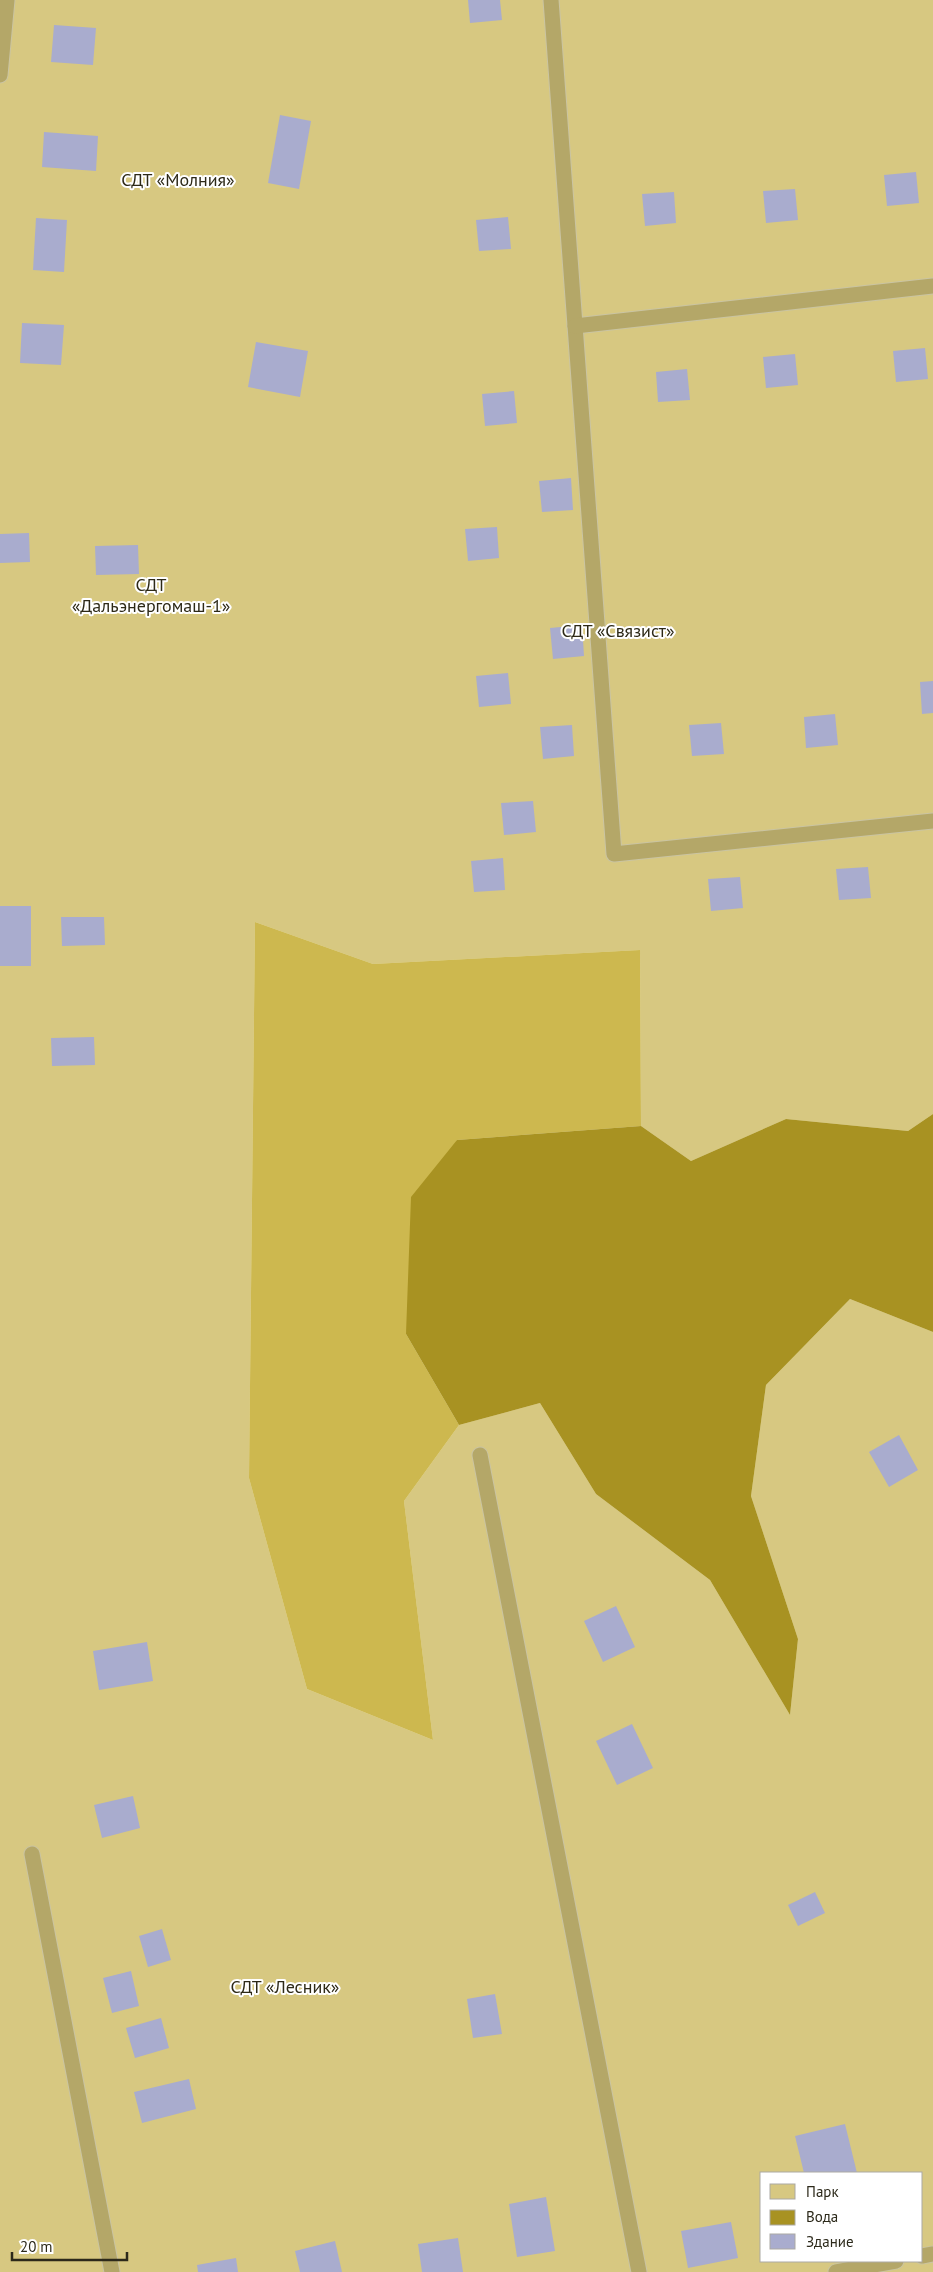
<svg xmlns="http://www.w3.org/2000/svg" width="933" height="2272" viewBox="0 0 933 2272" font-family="'PT Sans',sans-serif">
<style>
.green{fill:#d7c881;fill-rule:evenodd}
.forest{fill:#cdb84f}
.water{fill:#a89222}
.building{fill:#a9acce}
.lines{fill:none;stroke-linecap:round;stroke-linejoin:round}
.service-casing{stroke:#cac4a2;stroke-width:17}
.service{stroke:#b4a768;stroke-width:15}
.labels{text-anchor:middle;stroke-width:4;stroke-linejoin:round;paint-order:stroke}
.park-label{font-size:18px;fill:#2d2917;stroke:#fff}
</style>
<rect width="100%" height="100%" fill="#ede6c0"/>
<path class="green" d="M0,0H933V1114L908,1131L786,1119L691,1161L641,1126L640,950L373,964L255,922L249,1478L307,1689L433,1740L404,1501L459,1425L540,1403L596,1494L710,1580L790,1715L798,1639L751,1496L766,1385L850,1299L933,1332V2272H0ZM762,2173H922V2261H762Z"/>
<path class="forest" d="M255,922L373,964L640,950L641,1126L457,1140L406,1334L459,1425L404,1501L433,1740L307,1689L249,1478Z"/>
<path class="water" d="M933,1114V1332L850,1299L766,1385L751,1496L798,1639L790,1715L710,1580L596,1494L540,1403L459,1425L406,1334L411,1197L457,1140L641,1126L691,1161L786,1119L908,1131Z"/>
<g class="building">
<path d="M468,0H500L502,20L470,23Z"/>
<path d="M54,25L96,28L93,65L51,62Z"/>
<path d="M280,115L311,121L299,189L268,183Z"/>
<path d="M44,132L98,136L96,171L42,167Z"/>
<path d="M916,172L919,203L887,206L884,175Z"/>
<path d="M795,189L798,220L766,223L763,191Z"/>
<path d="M674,192L676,223L645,226L642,194Z"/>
<path d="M508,217L511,249L479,251L476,220Z"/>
<path d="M36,218L67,220L64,272L33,270Z"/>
<path d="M22,323L64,325L61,365L20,363Z"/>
<path d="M256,342L308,351L300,397L248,387Z"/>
<path d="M925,348L928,379L896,382L893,351Z"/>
<path d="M795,354L798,385L766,388L763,357Z"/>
<path d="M687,369L690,400L658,402L656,372Z"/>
<path d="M514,391L517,423L485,426L482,394Z"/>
<path d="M571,478L573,510L542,512L539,481Z"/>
<path d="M497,527L499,558L468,561L465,529Z"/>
<path d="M29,533L30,562L0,563V534Z"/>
<path d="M138,545L139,574L96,575L95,546Z"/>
<path d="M582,625L584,656L553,659L550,628Z"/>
<path d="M508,673L511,704L479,707L476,676Z"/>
<path d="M933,681V713L922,714L920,682Z"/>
<path d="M835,714L838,745L806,748L804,717Z"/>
<path d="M721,723L724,754L692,756L689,725Z"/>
<path d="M572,725L574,756L543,759L540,727Z"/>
<path d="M533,801L536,832L504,835L501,803Z"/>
<path d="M503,858L505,890L474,892L471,861Z"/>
<path d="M868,867L871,898L839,900L836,869Z"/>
<path d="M740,877L743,908L711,911L708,879Z"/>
<rect x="0" y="906" width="31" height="60"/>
<path d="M61,917H104L105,945L62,946Z"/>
<path d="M94,1037L95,1065L52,1066L51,1038Z"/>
<path d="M899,1435L918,1470L889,1487L869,1452Z"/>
<path d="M616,1606L635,1647L603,1662L584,1621Z"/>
<path d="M147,1642L153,1681L99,1690L93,1651Z"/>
<path d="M632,1724L653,1768L617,1785L596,1741Z"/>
<path d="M133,1796L140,1828L102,1838L94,1805Z"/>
<path d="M815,1892L825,1913L798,1926L788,1905Z"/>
<path d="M162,1929L171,1960L148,1967L139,1936Z"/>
<path d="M131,1971L139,2006L112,2013L103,1978Z"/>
<path d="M495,1994L502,2034L473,2038L467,1999Z"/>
<path d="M161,2018L169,2048L135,2058L126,2028Z"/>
<path d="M189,2079L196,2109L142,2123L134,2092Z"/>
<path d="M845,2124L857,2173H804L795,2136Z"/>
<path d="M546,2197L555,2251L517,2257L509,2204Z"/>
<path d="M731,2222L738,2258L688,2268L681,2231Z"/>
<path d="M458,2238L463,2272H422L418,2244Z"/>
<path d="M335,2241L342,2272H300L295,2251Z"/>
<path d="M236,2258L238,2272H198L197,2265Z"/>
</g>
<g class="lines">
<defs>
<g id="service">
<path d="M551,0L614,854L933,821"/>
<path d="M0,75L7,0"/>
<path d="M575,326L933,286"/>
<path d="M480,1455L639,2272"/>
<path d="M32,1854L112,2272"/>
<path d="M922,2256L933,2254"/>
<path d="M836,2272L896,2261"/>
</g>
</defs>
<use href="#service" class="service-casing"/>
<use href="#service" class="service"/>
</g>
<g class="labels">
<g class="park-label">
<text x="178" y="186">СДТ «Молния»</text>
<text x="151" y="591">СДТ<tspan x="151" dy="21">«Дальэнергомаш-1»</tspan></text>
<text x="618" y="637">СДТ «Связист»</text>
<text x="285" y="1993">СДТ «Лесник»</text>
</g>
</g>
<rect x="760" y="2172" width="162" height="90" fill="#ffffff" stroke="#aba9a3"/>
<rect x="770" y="2184" width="25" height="15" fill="#d7c881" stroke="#aba9a3"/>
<text x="806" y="2197" font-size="15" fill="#2c291a">Парк</text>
<rect x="770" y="2210" width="25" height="15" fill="#a89222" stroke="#aba9a3"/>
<text x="806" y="2222" font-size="15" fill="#2c291a">Вода</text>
<rect x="770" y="2234" width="25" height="15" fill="#a9acce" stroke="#aba9a3"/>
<text x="806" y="2247" font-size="15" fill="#2c291a">Здание</text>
<path d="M12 2252v8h115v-8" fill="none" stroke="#2c291a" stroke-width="2.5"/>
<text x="20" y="2252" font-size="15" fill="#2c291a" stroke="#ffffff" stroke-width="4" paint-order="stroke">20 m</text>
</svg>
